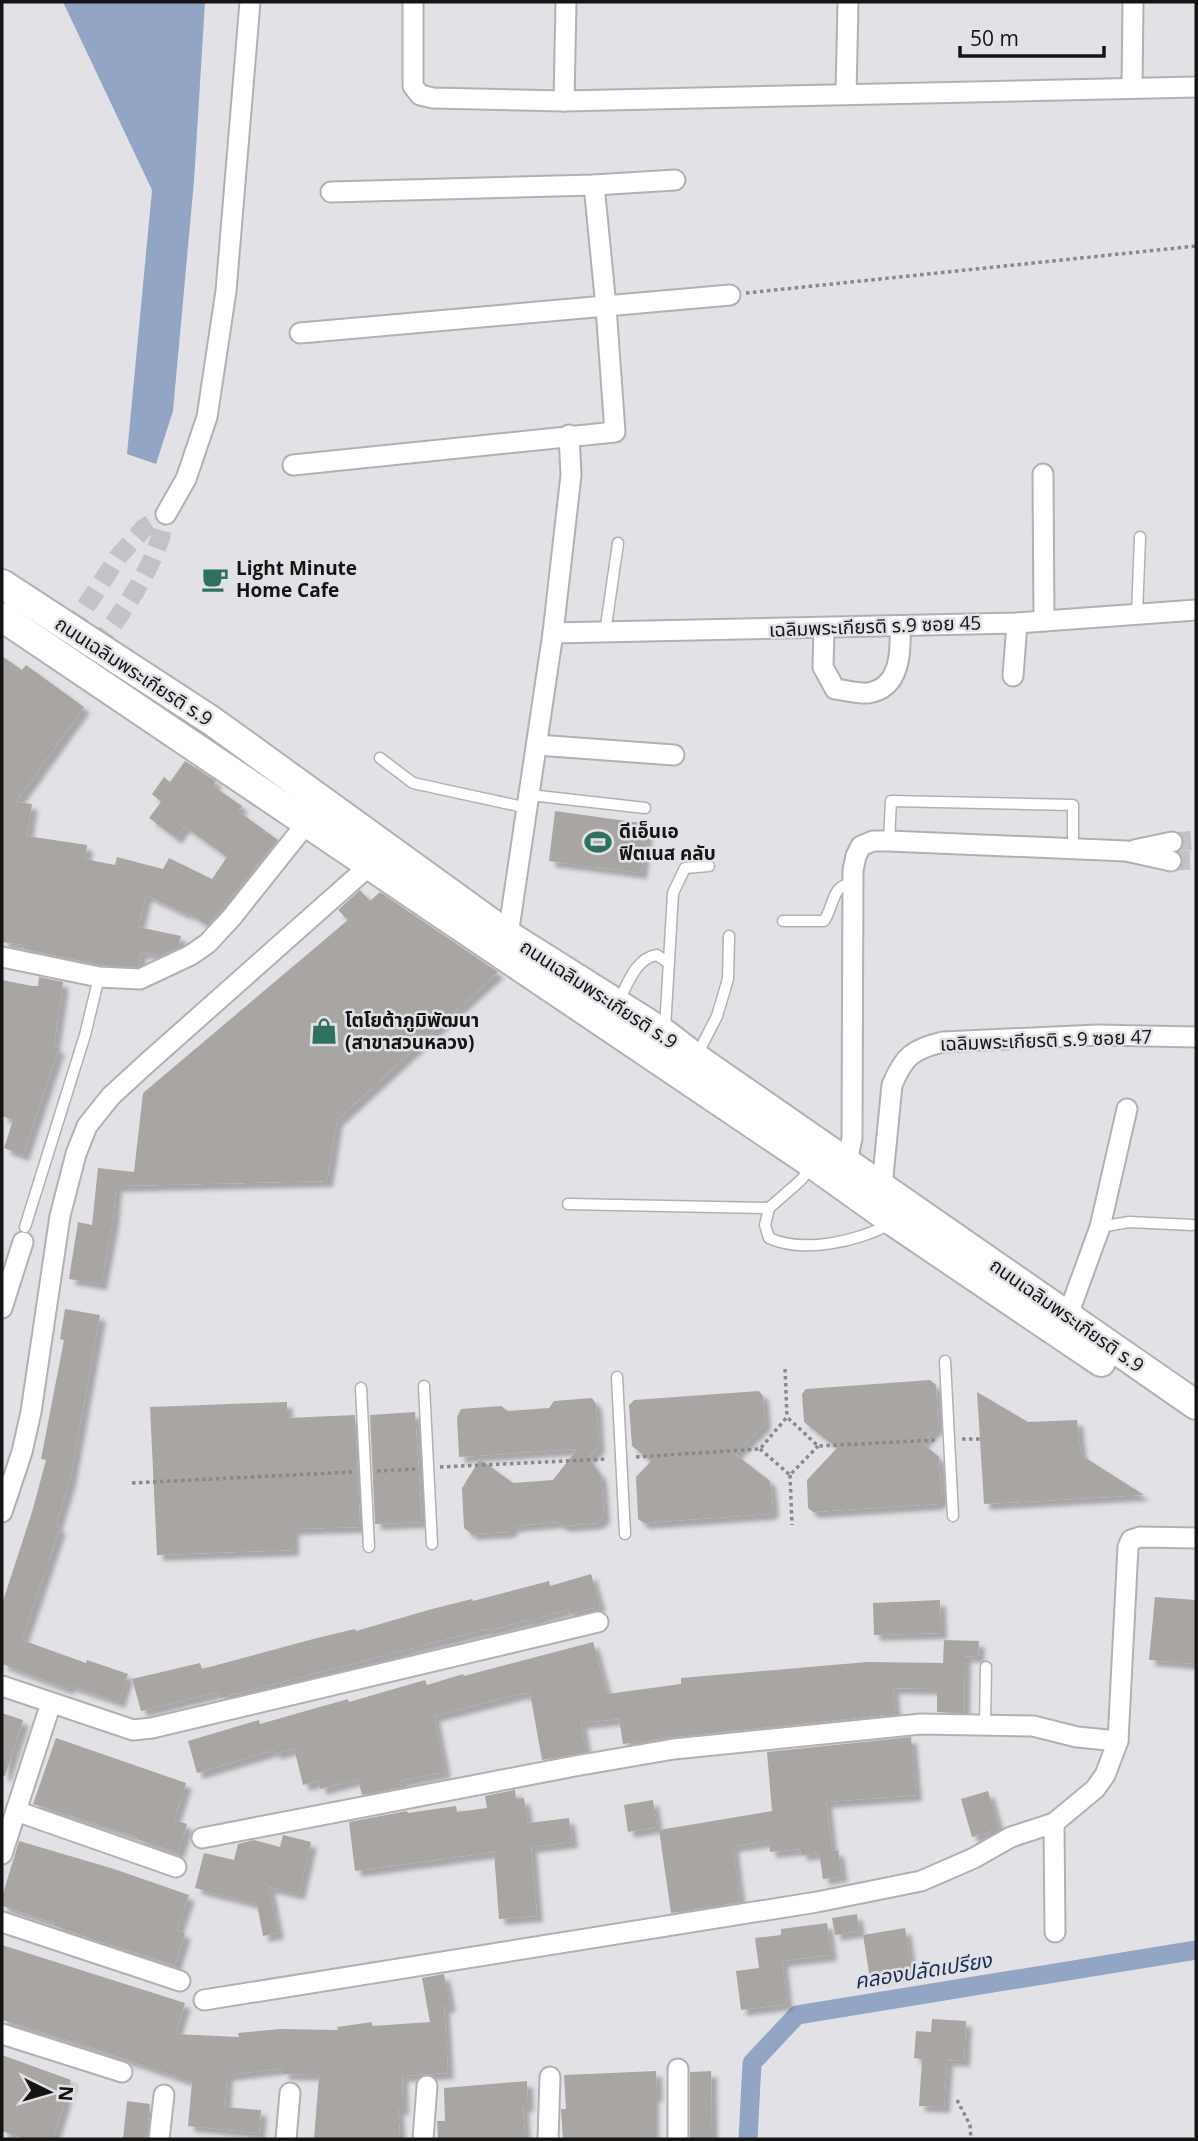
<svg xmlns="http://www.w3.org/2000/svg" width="1198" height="2141" viewBox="0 0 1198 2141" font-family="'Open Sans','Noto Sans Thai',sans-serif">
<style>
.water{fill:#93a5c5}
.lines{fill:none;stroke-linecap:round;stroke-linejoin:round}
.canal{stroke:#93a5c5;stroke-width:19}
.building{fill:#a9a5a3;filter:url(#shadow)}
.street-tunnel{stroke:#c3c3c7;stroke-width:19;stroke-dasharray:19 10;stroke-linecap:butt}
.lane-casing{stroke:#b1b1b4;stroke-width:13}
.street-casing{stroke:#b1b1b4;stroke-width:23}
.secondary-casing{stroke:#b1b1b4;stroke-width:32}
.path{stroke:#89898b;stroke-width:3.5;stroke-dasharray:3.5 3.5;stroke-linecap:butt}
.lane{stroke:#fff;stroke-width:10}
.street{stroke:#fff;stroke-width:19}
.secondary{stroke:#fff;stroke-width:28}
.labels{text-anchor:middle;stroke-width:5;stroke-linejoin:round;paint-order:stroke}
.poi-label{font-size:19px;font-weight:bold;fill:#141415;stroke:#e2e2e6;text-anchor:start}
.street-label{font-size:19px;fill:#141415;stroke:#e2e2e6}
.water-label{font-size:21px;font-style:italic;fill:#182d58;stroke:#e2e2e6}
</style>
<defs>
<filter id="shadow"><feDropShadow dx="6" dy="6" stdDeviation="2" flood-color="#0004"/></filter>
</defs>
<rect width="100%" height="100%" fill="#e2e2e6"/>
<path class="water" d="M63,2H205L194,181L173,411L156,464L127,454L152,190Z"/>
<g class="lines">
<path class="canal" d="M748,2139L752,2063L797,2015L1196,1950"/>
</g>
<g class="building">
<path d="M2,656L22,670L26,665L84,707L16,802L32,804L27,836L87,845L85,859L115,865L117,857L163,869L169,858L212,879L227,857L184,826L176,838L149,818L161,802L152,794L164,777L170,782L185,761L216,781L213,786L242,806L238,811L278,840L208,925L186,912V914L146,895L138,927L181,936L178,947L160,956L141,952L138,967L101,965L24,949V945L2,942Z"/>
<path d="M555,811L648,824L641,873L549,861Z"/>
<path d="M360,890L370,901L380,892L498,972L337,1120L327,1181L116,1186L113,1221L101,1284L69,1279L78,1222L92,1225L98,1168L134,1172L143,1093L348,920L338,910Z"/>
<path d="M39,977L63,982L54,1046L59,1048L23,1155L4,1148L13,1120L2,1116V980L32,986H38Z"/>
<path d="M65,1309L100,1315L70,1480L56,1526L60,1528L22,1640L86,1663L87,1660L128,1674L119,1702L69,1685L68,1689L2,1664V1604L32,1512L46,1460L41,1459L64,1340L60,1339Z"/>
<path d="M930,1380L936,1385L938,1426L922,1443L939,1457L942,1499L937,1504L813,1512L808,1508L807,1480L837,1448L804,1422L802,1394L806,1389Z"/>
<path d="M759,1391L763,1396L765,1424L735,1454L770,1481L773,1509L769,1514L644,1523L638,1519L636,1477L651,1461L632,1446L629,1405L634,1400Z"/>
<path d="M977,1392L1028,1422L1077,1420L1081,1455L1144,1495L984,1504Z"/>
<path d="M592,1398L596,1404L599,1447L588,1457L601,1476L604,1516L598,1523L564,1526L557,1522L514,1526L508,1532L472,1534L464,1528L462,1488L480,1459L513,1483L553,1480L577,1449L459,1457L457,1417L461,1409L501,1406L508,1411L549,1408L554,1401Z"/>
<path d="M287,1402V1418L355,1415L360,1527L293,1529V1550L157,1555L150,1407Z"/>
<path d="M415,1412L422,1522L375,1524L370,1415Z"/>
<path d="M591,1574L600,1606L570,1614L568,1609L527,1622V1620L488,1631L487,1629L220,1698L218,1692L141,1711L132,1679L200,1663L202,1669L317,1638L355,1629L356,1631L432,1609L472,1599L473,1601L549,1581L550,1586Z"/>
<path d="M1155,1597L1196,1600V1664L1149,1660Z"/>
<path d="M940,1600L941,1633L874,1635L873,1603Z"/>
<path d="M944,1640L979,1641L978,1657L965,1656L964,1713L937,1712V1689L893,1688L895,1714L673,1737L623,1744L619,1719L581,1723L586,1752L542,1760L530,1693L523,1695V1693L434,1716L445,1772L400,1781L402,1787L362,1795L358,1779L320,1789L319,1781L303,1785L294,1748L275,1754L274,1750L197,1773L188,1741L259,1720L260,1724L348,1699L349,1702L425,1680L427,1685L463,1674L464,1676L593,1642L607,1694L681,1684V1678L867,1662L943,1663Z"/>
<path d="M2,1713L23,1720L5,1776L2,1775Z"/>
<path d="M911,1737L916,1795L826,1802L832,1851L838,1850L842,1876L823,1879L819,1853L801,1855L800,1849L770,1852L769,1841L733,1846L740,1902L671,1913L659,1830L772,1811L767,1752Z"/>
<path d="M56,1738L186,1783L174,1820L187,1824L178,1853L137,1839L138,1837L33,1804Z"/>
<path d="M515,1790L516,1799L524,1798L528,1823L569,1818L572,1842L531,1847L537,1916L499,1919L494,1852L355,1871L349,1822L407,1811L408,1813L456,1806L457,1812L487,1808L485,1796Z"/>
<path d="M988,1791L999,1829L972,1837L961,1799Z"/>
<path d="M653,1800L657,1827L628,1832L624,1805Z"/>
<path d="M283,1835L311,1842L299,1894L269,1887L278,1933L263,1936L257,1904L195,1888L204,1853L234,1860L238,1844L254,1840L280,1847Z"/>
<path d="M19,1841L114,1869L189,1895L177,1930L185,1933L175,1965L89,1938L53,1925L54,1923L2,1906V1897Z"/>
<path d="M857,1914L859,1931L835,1935L832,1918Z"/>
<path d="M827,1923L831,1955L782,1961L787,2004L741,2010L736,1971L759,1968L755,1938L781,1935V1929Z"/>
<path d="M905,1928L912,1972L870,1979L863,1935Z"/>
<path d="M2,1945L185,2003L175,2034L239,2037L238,2033L280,2029L338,2030L337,2027L372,2022V2026L430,2022L422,1978L444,1974L450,2006L444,2007L448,2073L402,2076L403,2109H398L400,2139H314L319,2075L283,2074V2068L227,2075L225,2107L261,2110L259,2133L188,2126L192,2082L87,2046L2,2020Z"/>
<path d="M932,2019L966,2021L964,2061L947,2060L944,2107L919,2106L922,2059L914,2058L916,2031L931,2032Z"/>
<path d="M2,2055L71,2080L53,2139H25L2,2131Z"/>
<path d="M656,2071L657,2095L653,2096V2139H563L561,2109H566L564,2075Z"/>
<path d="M711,2071L712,2139H690V2072Z"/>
<path d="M527,2081L528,2106H523L525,2139H438L437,2121H445L444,2088Z"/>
<path d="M127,2101L150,2104L146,2139H123Z"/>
</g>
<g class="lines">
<g class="street-tunnel">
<path d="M70,631L118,557L144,528L166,514"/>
<path d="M96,647C126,608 158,563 166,514"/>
<path d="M1172,842L1196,840"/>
<path d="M1171,861L1196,860"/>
</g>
<defs>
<g id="lane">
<path d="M1137,615L1140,537"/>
<path d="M605,633L618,543"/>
<path d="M380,758L413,783L528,808"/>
<path d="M530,795L645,808"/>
<path d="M889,841L891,801L1073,805V849"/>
<path d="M783,921H824C834,906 832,882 854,884"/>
<path d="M619,1001C628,983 636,958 657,955L667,962"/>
<path d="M665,1029L673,893L685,868L709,866"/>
<path d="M697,1055L717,1016L728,979L729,936"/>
<path d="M568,1204L769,1208L800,1181L813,1166"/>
<path d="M769,1208L765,1225L769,1238C804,1254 858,1241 890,1224"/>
<path d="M25,1227L85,1035L99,977"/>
<path d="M1100,1227L1129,1222L1192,1225"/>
<path d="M945,1361L953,1516"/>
<path d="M617,1377L625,1534"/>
<path d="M424,1386L432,1544"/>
<path d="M361,1388L369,1547"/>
<path d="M985,1724L986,1667"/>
</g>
<g id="street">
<path d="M413,2V86L420,95L433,98L564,101L1196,87"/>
<path d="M1132,87L1133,2"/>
<path d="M846,94L848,2"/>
<path d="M564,101L566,2"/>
<path d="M331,192L594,185L675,180"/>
<path d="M300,333L730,295"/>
<path d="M293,465L615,432L606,307L594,185"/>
<path d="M1043,474L1044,621"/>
<path d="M166,514L186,479L207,417L226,291L250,2"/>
<path d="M824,628L823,667L835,689C845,690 858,694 868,693C901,688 901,651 900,626"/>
<path d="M553,633L1017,623L1196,610"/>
<path d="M1013,676L1017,623"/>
<path d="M537,745L674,755"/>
<path d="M1134,850L1172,842"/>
<path d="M508,935L553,633L571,475L569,435"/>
<path d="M2,957L99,977L140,979L191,955L208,943L232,917L306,824"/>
<path d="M847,1161L852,1138L853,870L856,856L861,846L873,841H889L1126,851L1171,861"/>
<path d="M882,1186L892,1085C904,1056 913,1049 943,1042L1097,1035L1196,1037"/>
<path d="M2,1308L23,1242"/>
<path d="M1068,1315L1100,1227L1127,1109"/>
<path d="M2,1512L22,1452L31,1412L60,1216L76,1154L87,1126L111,1096L147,1063L369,866"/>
<path d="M2,1686L133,1730L152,1728L598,1622"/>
<path d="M16,1811L176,1867"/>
<path d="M1054,1823L1055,1932"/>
<path d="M202,1838L575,1766L674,1749L753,1741L921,1724L1033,1726L1077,1737L1118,1741"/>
<path d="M2,1854L51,1703"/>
<path d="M2,1922L180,1981"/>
<path d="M204,2000L817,1902L921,1881L974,1858L1011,1837L1054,1823L1095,1789L1105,1775L1118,1741L1128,1547L1131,1540L1140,1537L1196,1538"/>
<path d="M2,2034L122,2072"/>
<path d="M159,2139L164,2095"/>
<path d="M286,2139L290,2093"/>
<path d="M423,2139L427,2086"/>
<path d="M548,2139L550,2077"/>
<path d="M678,2139V2069"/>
</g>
<g id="secondary">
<path d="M2,584L212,721L508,935L665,1034L696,1058L1196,1405"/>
<path d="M2,617L814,1165L894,1222L1101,1362"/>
</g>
</defs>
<use href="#lane" class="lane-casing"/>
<use href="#street" class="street-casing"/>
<use href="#secondary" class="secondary-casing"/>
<g class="path">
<path d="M746,293L1196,246"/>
<path d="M785,1369L787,1417"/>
<path d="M962,1439H981"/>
<path d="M760,1449L790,1475L818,1446"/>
<path d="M636,1457L760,1449L787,1417L818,1446L937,1440"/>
<path d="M440,1467L607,1459"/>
<path d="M377,1471L415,1469"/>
<path d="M790,1475L792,1525"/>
<path d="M132,1483L352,1472"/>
<path d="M957,2100L970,2125L971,2139"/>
</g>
<use href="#lane" class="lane"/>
<use href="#street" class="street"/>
<use href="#secondary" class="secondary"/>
</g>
<defs>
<symbol id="cafe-bare" viewBox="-9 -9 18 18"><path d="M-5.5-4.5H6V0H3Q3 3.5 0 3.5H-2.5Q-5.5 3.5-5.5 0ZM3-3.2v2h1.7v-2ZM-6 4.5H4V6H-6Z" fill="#2f7161" stroke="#e2e2e6" stroke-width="2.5" paint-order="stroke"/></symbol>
<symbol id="stadium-bare" viewBox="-9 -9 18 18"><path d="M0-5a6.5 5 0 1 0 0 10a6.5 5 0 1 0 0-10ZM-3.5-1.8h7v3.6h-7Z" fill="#2f7161" stroke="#e2e2e6" stroke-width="2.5" paint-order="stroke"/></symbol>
<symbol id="shop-bare" viewBox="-9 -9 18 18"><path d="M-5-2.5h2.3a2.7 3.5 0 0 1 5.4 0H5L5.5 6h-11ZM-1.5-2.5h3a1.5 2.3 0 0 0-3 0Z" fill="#2f7161" stroke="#e2e2e6" stroke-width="2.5" paint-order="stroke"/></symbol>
</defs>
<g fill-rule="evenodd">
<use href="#cafe-bare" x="196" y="560" width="38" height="38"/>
<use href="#stadium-bare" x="579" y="823" width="38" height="38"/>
<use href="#shop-bare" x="305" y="1012" width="38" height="38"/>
</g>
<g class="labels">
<g class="poi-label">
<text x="236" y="575">Light Minute<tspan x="236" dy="22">Home Cafe</tspan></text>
<text x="619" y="838">ดีเอ็นเอ<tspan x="619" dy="22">ฟิตเนส คลับ</tspan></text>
<text x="345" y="1027">โตโยต้าภูมิพัฒนา<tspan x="345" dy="22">(สาขาสวนหลวง)</tspan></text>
</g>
<g class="street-label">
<text transform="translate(875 626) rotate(-2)" y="7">เฉลิมพระเกียรติ ร.9 ซอย 45</text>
<text transform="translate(134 671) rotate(33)" y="7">ถนนเฉลิมพระเกียรติ ร.9</text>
<text transform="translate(599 994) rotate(33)" y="7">ถนนเฉลิมพระเกียรติ ร.9</text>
<text transform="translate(1046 1040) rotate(-2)" y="7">เฉลิมพระเกียรติ ร.9 ซอย 47</text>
<text transform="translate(1067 1315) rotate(35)" y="7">ถนนเฉลิมพระเกียรติ ร.9</text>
</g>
<g class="water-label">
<text transform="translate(923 1971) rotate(-9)" y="7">คลองปลัดเปรียง</text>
</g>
</g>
<rect width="1198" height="2141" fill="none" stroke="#141415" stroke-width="7"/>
<g transform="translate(49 2092) rotate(95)" stroke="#e2e2e6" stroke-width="5" paint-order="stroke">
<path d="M0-5L12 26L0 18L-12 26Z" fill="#141415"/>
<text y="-10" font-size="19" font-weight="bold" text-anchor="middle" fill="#141415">N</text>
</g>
<path d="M960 46v10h144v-10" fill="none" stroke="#141415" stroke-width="3.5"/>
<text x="970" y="46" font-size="21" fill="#141415" stroke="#e2e2e6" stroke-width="5" paint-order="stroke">50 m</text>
</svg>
